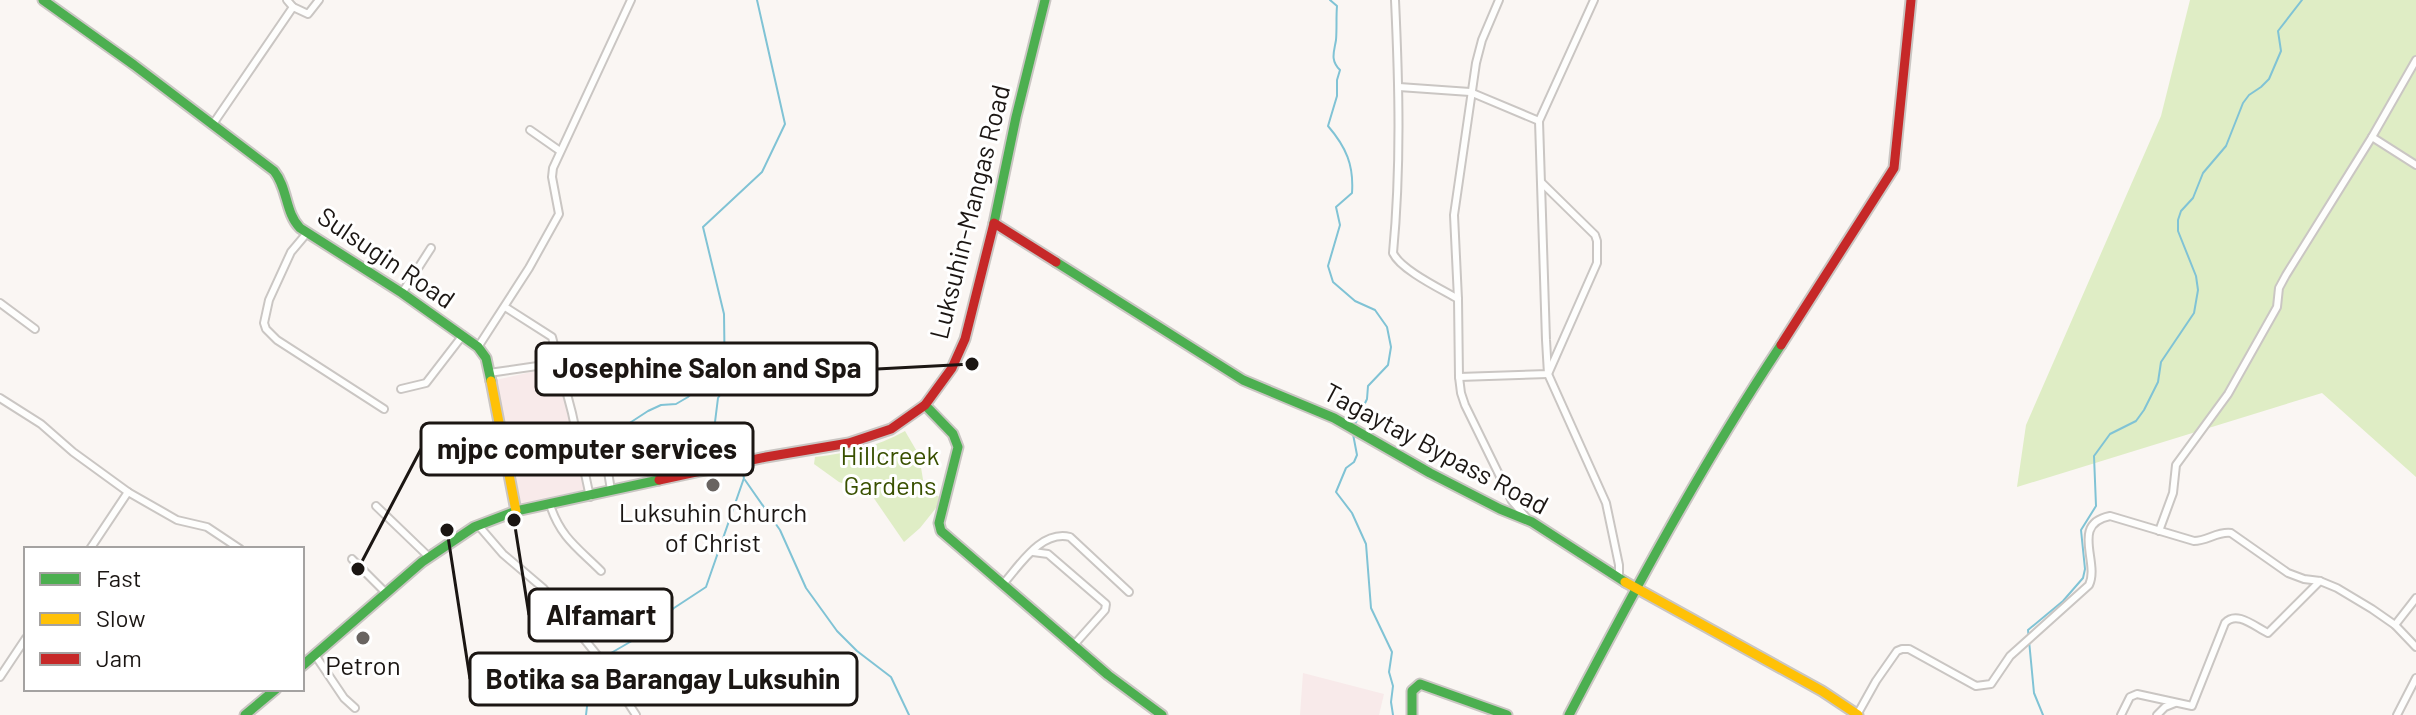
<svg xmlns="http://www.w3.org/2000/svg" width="2416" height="715" viewBox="0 0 2416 715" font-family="Barlow,sans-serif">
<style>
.commercial{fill:#f8eaea}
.green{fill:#dfedc5}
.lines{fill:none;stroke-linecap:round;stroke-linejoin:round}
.stream{stroke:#80c3d5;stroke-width:2}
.street-casing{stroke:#cac6c3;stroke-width:10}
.fast-casing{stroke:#cac6c3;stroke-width:13}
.slow-casing{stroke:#cac6c3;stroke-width:13}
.jam-casing{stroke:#cac6c3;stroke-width:13}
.street{stroke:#fefefd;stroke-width:6}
.fast{stroke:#4caf50;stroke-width:9}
.slow{stroke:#ffc107;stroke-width:9}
.jam{stroke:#c62828;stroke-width:9}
.poi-dot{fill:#696461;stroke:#fff;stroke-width:3}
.labels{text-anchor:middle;stroke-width:6;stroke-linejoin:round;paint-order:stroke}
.street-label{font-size:26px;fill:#1b1613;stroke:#fff}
.park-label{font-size:26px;fill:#395000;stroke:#fff}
.poi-label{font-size:26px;fill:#1b1613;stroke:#fff}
.leader{fill:none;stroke:#1b1613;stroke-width:3}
.callout-dot{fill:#1b1613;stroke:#fff;stroke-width:3}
.callout{fill:#fff;stroke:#1b1613;stroke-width:3}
.callout-label{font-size:28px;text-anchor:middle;font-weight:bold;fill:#1b1613}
</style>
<rect width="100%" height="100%" fill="#faf6f3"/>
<g class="commercial">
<path d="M558,366L588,489L521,503L496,380Z"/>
<path d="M1303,673L1384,694L1379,715H1300Z"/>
</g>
<g class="green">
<path d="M2190,0H2416V477L2322,393L2017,487L2026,425L2161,116Z"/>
<path d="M905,431L919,455L925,492L944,498L920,528L904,542L871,494L839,482L814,464L815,457C847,453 877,447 905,431Z"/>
</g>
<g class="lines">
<g class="stream">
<path d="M1330,0L1337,6C1336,17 1337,29 1336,40C1334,52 1330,60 1340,70L1337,80V96L1328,126C1346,147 1354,165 1352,193L1336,207L1340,225L1328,266L1333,282L1355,301L1375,310L1387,327L1391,347L1388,365L1368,386L1367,399L1355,424"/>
<path d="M625,426L648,411L661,405L676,404L688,397L725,360"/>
<path d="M1353,434L1357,455L1354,462L1346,468L1336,492L1352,513L1366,544L1371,608L1392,652L1389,672L1393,686L1391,702L1393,715"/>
<path d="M738,459L733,445L714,430L718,398L725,388L724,314L703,227L762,172L785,124L757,0"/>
<path d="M745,480L780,530L806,588L837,631L857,651L891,677L909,715"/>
<path d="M586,715L592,664L649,631L674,608L706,587L744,478L740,465"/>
<path d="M2043,715L2034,693L2028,630L2063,601L2083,578L2085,569L2081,530L2096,506L2094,456L2110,434L2136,421L2144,410L2158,382L2161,362L2194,313L2198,290L2196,276L2178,231V220L2181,211L2193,198L2203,173L2226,146L2243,103L2249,95L2261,87L2269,79L2281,51L2278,31L2302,0"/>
</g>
<defs>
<g id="street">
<path d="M1395,0C1399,85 1401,168 1393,253C1401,270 1441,289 1458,299"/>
<path d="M1499,0L1482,40L1476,63L1454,215L1458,299L1459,377L1461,393L1465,405L1512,501L1526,517"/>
<path d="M1594,0L1539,121L1546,340L1548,374L1606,503L1619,565V578"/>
<path d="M293,7L308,14L319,0"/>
<path d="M1399,87L1470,92L1539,121"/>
<path d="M213,124L293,7L287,0"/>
<path d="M530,130L560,151"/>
<path d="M2372,137L2416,165"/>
<path d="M307,233L291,252L269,300L264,323L266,329L277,340L384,409"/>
<path d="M402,293L431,248"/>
<path d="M0,303L35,329"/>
<path d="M505,307L552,337L572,413L590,497"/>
<path d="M478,347L529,268L559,214L552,177L553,168L631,0"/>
<path d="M489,373L558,363"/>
<path d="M1459,377L1548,374L1597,263V241L1595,235L1542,183"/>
<path d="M401,389L426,383L463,335"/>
<path d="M0,398L41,424L73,452L128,492L177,520L207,527L240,549"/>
<path d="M603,442L611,490"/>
<path d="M550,505C561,538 578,548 601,571"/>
<path d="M376,506L428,556"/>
<path d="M478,525L503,554L543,588L597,655L636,715"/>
<path d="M2159,531L2173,493L2176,465L2228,394L2277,307L2279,288L2286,275L2372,137L2416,60"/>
<path d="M90,549L128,492"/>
<path d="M1033,552L1048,554L1106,604L1105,610L1073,646"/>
<path d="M352,559L386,593"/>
<path d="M1003,584C1020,565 1041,530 1070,537L1129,592"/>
<path d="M2395,625L2416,598"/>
<path d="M315,655L344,698L355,708"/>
<path d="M0,677L26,638"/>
<path d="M1857,715L1876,681L1897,651L1902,649H1909L1976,686L1991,684L2010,656L2089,585C2100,562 2070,524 2110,516L2194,541C2207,541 2218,531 2231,533L2288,573L2304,579L2320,581L2337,588L2372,609L2395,625L2416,647"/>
<path d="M2121,715L2130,697L2137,694L2192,706L2225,623C2237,610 2255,627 2268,633L2320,581"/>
<path d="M2157,715L2165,707L2175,703"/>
<path d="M2397,715L2416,678"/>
</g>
<g id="fast">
<path d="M43,0L134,65L274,171C288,188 285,213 300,228L402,293L478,347L486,358L491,381"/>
<path d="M994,223L1016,117L1045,0"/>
<path d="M1056,262L1243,380L1334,418L1430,473L1500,509L1532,522L1625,582"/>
<path d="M925,405L953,434L958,447L939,523L941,531L1108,675L1162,715"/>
<path d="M302,666L422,562L474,527L516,511L659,480"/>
<path d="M245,715L276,689"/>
<path d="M1412,715V691L1420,684L1507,715"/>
<path d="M1569,715C1635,589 1702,464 1781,345"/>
</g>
<g id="slow">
<path d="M491,381L516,511"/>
<path d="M1625,582L1822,691L1858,715"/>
</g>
<g id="jam">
<path d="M1781,345L1894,168L1911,0"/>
<path d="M659,480L766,457L849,443L891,429L925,405L952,368L965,339L994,223L1056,262"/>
</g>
</defs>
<use href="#street" class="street-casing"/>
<use href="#fast" class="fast-casing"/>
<use href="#slow" class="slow-casing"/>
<use href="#jam" class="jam-casing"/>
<use href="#street" class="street"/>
<use href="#fast" class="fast"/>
<use href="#slow" class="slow"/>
<use href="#jam" class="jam"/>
</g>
<g class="poi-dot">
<circle cx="713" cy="485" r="8"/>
<circle cx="363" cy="638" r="8"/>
</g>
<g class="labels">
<g class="street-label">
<text transform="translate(970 212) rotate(-76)" y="9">Luksuhin-Mangas Road</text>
<text transform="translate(386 258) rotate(34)" y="9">Sulsugin Road</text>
<text transform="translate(1436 449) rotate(28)" y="9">Tagaytay Bypass Road</text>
</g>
<g class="park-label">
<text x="890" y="465">Hillcreek<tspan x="890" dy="30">Gardens</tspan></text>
</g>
<g class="poi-label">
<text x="713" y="522">Luksuhin Church<tspan x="713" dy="30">of Christ</tspan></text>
<text x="363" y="675">Petron</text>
</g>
</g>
<path class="leader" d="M972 364L877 369M358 569L421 449M514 520L529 615M447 530L470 679"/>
<g class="callout-dot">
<circle cx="972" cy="364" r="8"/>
<circle cx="358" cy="569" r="8"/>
<circle cx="514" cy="520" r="8"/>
<circle cx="447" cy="530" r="8"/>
</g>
<g class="callout">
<rect x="536" y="343" width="341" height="52" rx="8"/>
<rect x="421" y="423" width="332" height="52" rx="8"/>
<rect x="529" y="589" width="143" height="52" rx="8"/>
<rect x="470" y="653" width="387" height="52" rx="8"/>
</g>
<g class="callout-label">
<text x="707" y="378">Josephine Salon and Spa</text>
<text x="587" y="459">mjpc computer services</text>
<text x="601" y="625">Alfamart</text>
<text x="663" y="689">Botika sa Barangay Luksuhin</text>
</g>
<rect x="24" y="547" width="280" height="144" fill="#ffffff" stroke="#a4a2a1" stroke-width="2"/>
<rect x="40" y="573" width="40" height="12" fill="#4caf50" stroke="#a4a2a1" stroke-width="2"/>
<text x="96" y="587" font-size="24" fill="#1b1613">Fast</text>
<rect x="40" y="613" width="40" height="12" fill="#ffc107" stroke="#a4a2a1" stroke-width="2"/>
<text x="96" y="627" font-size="24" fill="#1b1613">Slow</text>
<rect x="40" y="653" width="40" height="12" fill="#c62828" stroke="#a4a2a1" stroke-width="2"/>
<text x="96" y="667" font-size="24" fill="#1b1613">Jam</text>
</svg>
